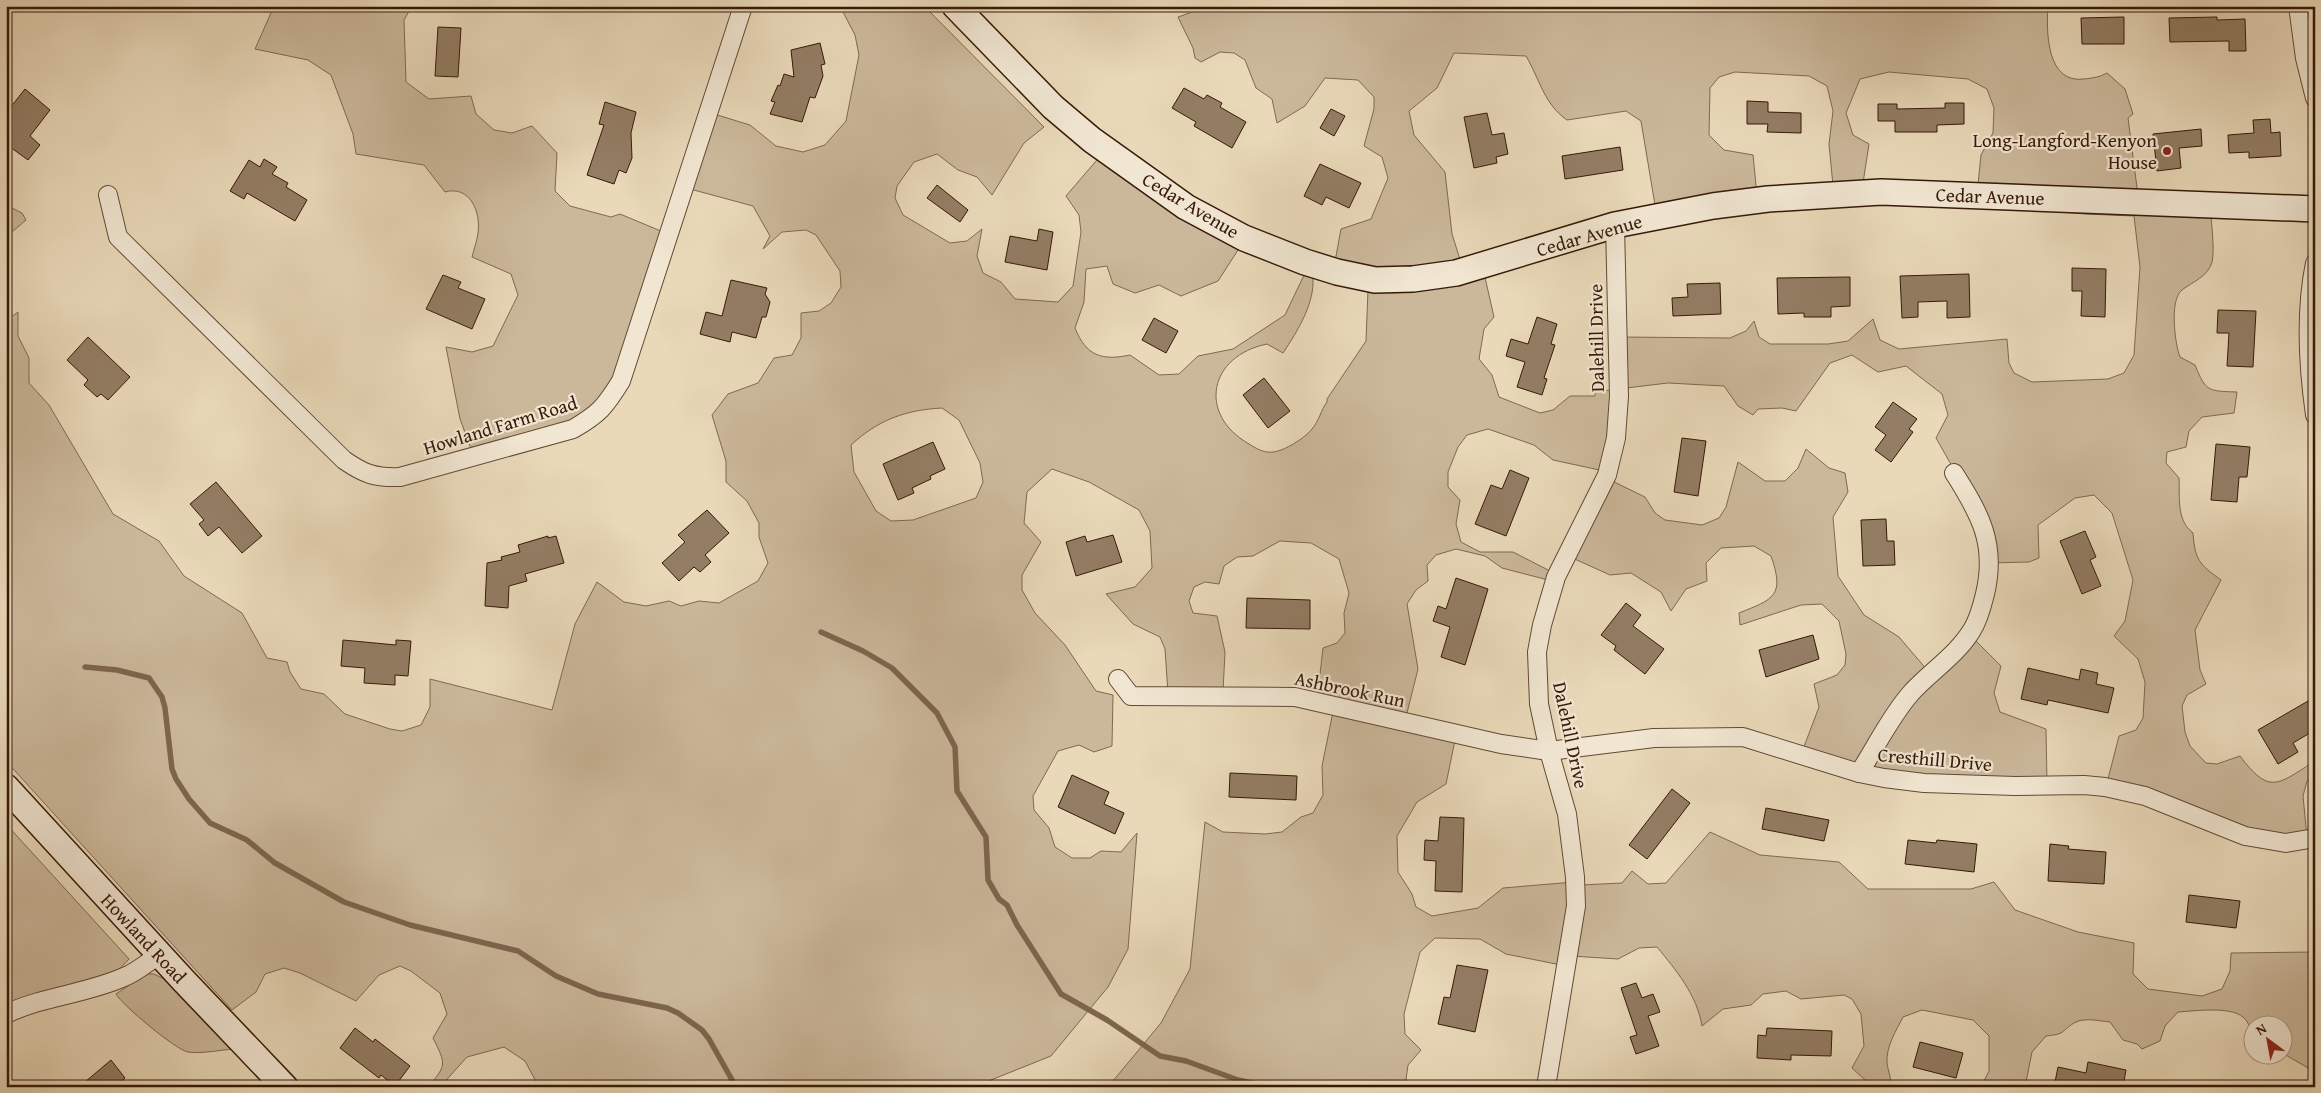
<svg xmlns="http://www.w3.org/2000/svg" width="2321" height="1093" viewBox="0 0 2321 1093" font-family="'Gentium Book Plus',serif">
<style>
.green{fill:#cbb89b;stroke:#806852;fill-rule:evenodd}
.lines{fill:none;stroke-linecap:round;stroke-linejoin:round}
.stream{stroke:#7d654e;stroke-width:5.5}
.building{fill:#937d64;stroke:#361908}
.street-casing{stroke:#634934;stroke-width:20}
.secondary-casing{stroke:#361908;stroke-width:28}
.street{stroke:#f1e6d2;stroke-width:18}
.secondary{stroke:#f1e6d2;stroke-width:25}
.poi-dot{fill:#8f2418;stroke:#f1e6d2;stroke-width:2}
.labels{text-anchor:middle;stroke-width:4.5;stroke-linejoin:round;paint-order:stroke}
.poi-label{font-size:19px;fill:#361908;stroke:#f1e6d2;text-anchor:end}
.street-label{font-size:19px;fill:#361908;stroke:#f1e6d2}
</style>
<rect width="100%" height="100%" fill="#e9d9b9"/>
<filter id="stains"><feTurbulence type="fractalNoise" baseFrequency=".004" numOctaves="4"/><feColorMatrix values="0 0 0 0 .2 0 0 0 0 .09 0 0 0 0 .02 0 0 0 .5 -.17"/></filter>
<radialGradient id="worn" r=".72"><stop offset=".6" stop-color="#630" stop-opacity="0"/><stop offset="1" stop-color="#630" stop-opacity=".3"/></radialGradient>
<g class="green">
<path d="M274,6H412L404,20L406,82L429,99L471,96L476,114L494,130L512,133L532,126L557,153L555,191L570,206L611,217L620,214L668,234L604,412L476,462L460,419L446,347L472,352L493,346L518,295L511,274L472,257C474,249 477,241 478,233C481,212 470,185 445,192L424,165L356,154L353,134L331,75L308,60L255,49Z"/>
<path d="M831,6H924L1044,127L1024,143L992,195L977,177L958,170L937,154L914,162L897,186L895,198L903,215L950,243L967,241L982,229L977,256L983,273L1001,282L1015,299L1058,302L1073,286L1081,232L1079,215L1066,196L1102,154L1239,243L1238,250L1218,281L1181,296L1159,285L1135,293L1113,284L1107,266L1086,269L1084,302L1075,328C1086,356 1102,361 1130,355L1159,375L1179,374L1198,356L1233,349L1285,315L1305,273L1312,272C1318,299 1297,332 1283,353L1267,344C1209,356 1197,414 1249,444C1260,451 1268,455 1281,450C1290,447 1307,436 1312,429C1319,421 1321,410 1327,402V399L1366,341L1368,290L1332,278L1341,229L1371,219L1388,178L1382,157L1364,146L1374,109V97L1358,80L1325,78L1305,106L1277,123L1272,99L1256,88L1245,60L1234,53L1220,52L1201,62L1195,58L1193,48L1178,17L1198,10L1200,6H2048C2046,33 2047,84 2084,79C2093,78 2100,77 2107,73L2125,89L2133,114L2128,118L2140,211H2211C2211,224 2215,250 2212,262C2208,277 2192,282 2182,290C2169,300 2175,344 2180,357L2195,365C2206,392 2208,391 2237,392L2234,413L2202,417L2189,431L2186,447L2167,452L2166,463L2179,478C2180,497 2176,520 2193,533C2195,560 2199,564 2221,580L2195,630L2200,670L2206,684L2187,695L2182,706L2185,732L2190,746L2206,763L2217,764L2240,756C2270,796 2278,784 2315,761V776L2307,781L2303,796L2307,837L2274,842L2107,783L2119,736L2136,730L2143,718L2145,682L2138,659L2114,636L2125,621L2133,580L2112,513L2094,495L2075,498L2038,525L2039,558L2029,562L1989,563L1953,468L1936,438L1948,415L1942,394L1906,366L1878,372L1852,355L1830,363L1796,411L1782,408L1758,409L1753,415L1738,406L1724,386L1668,383L1618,389L1627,412L1614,438L1604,471L1553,460L1534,445L1488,429L1467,435L1458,447L1448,472V487L1460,500L1456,524L1461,542L1480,552H1513L1554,573L1552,581L1502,568L1485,556L1456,549L1436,555L1427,565L1428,581L1416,590L1407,604L1418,669L1405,721L1455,740L1446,784L1417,802L1397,836L1398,872L1412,894L1416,907L1432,916L1478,908L1503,888L1574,882L1581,885L1622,883L1632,871L1648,884L1666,883L1710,832L1760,855L1839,862L1868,889H1971L1994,882L2015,910L2078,932L2134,943L2133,974L2148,989L2202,996L2222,989L2230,971L2231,953L2315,952V1072L2284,1054V1026H2254L2253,1034C2251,1029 2248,1021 2243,1017C2230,1006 2194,1011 2178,1012L2165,1026L2160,1041L2142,1049L2137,1044L2123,1040L2110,1022C2099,1021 2084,1017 2074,1023C2060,1032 2066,1034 2046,1036L2032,1052L2025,1087H1981L1989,1071V1036L1973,1020L1922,1010L1903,1017C1896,1031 1886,1046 1887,1063C1888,1072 1892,1078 1890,1087H1865V1080L1852,1068L1864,1046L1861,1014L1852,999L1844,995L1801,999L1786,991L1763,994L1751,1005L1723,1009L1702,1026C1697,995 1676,970 1657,947L1639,948L1618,959L1571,956L1566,966L1506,954L1480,939L1435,938L1420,952L1404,1014L1405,1034L1421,1050L1408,1065L1405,1087H1108L1161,1023L1190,969L1205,822L1223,832L1265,834L1282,832L1301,817L1313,813L1323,795L1322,766L1334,707L1317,700L1323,648L1337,643L1345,633L1344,613L1349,593L1339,559L1311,543L1280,541L1253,556L1237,557L1224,566L1219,584L1205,582L1194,587L1189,601L1193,613L1217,616L1225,652L1223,691L1168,693L1165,649L1160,637L1133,624L1106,594L1135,587L1152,568L1150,531L1139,510L1089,482L1052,469L1027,492L1024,523L1041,542L1022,575V590L1035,613L1065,645L1096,691L1113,695L1112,746L1094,752L1079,745L1058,751L1033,796L1034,810L1049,828L1055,847L1072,858H1090L1101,851L1121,852L1137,833L1128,949L1108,987L1051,1056L986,1082L982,1087H539L525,1061L504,1047L467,1057L440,1087H428C447,1065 446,1064 433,1038L447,1014L440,993L411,971L400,966L379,975L356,1001L300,973L284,968L265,974L256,992L232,1010L6,761V321L18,312V336L29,358V383L49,405L113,514L159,541L184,576L242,613L267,658L287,662L290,672L301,689L324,694L345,714L390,729L402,731L421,725L430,707V679L552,710L575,624L597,582L624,602L646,606L669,601L681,606L699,601L719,603L758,581L768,563L759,537V523L747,501L726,482V461L712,415L728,394L758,383L774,358L792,355L801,338V313L819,311L831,303L841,287L840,271L816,235L806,230L782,232L763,249L770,236L753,206L690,189L714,114L750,125L776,146L803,152L825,145L846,121L859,55L855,35L843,12ZM1454,53L1526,56C1540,80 1544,104 1567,120L1626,111L1641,121L1657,217L1758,206L1753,155L1724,150L1709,135L1710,88L1719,77L1735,72L1809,76L1827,86L1833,111L1829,144L1834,196H1861L1869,144L1853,135L1846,113L1860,79L1889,72L1968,79L1987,89L1994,108L1993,133L1981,155L1976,204L2085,214L2134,216L2140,267L2134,355L2124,373L2108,379L2032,382L2014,373L2009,363L2007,339L1899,349L1880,340L1873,319L1848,341L1828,344H1770L1759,337L1754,321L1746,331L1730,338L1621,337L1617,389L1595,392V396H1570L1553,410L1540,413L1499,397L1492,375L1479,359L1484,329L1494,317L1484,273L1465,275L1452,234L1445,172L1414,135L1409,111L1437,88ZM942,408L959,420L980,463L983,482L976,498L913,520L891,521L876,511L854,472L851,445C878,420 905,410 942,408Z"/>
<path d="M6,205L22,213L26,220L6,237Z"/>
<path d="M1806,449L1829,468L1845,473L1848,492L1833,517L1838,576L1864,615L1899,637L1928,671L1970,635L2001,666L1994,693L2000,712L2046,729L2047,782H1936L1802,752L1819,707L1814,684L1837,675L1845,665L1846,654L1839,621L1822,604L1801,605L1740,625L1739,613C1774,599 1785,596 1771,556L1754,546L1721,548L1706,563L1707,581L1686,589L1671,611L1661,592L1631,573L1610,575L1566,555L1610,480L1645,497L1655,513L1665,520L1702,525L1719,518L1726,507L1738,462L1765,481H1785L1798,468Z"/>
<path d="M6,824L129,959L109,980L6,1006Z"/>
<path d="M146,974H154L166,980L234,1049C220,1050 202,1054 188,1052C176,1050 122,1005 116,994Z"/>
</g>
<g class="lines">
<g class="stream">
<path d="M821,632L863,651L892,668L937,713L955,747L957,791L986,837L988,880L999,899L1007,905L1017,925L1061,994L1107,1020L1160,1056L1186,1061L1238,1080L1270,1087"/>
<path d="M85,667L117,670L149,678L162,697L165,708L172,769L176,779L189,799L210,823L247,840L275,863L344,902L410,925L518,951L556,976L598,994L667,1008L678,1013L702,1030L709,1039L736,1087"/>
</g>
</g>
<g class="building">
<path d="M2124,17V44H2082L2081,18Z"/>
<path d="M2217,17V20L2245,19L2246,51H2229V41L2170,42L2169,18Z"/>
<path d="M438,27L461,28L458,77L435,76Z"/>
<path d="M820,43L825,64L821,65L823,76L815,98L810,97L802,122L770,114L775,102L771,101L778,85L780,86L784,74L794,77L791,50Z"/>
<path d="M1184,88L1204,99L1207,95L1222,103L1220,107L1246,122L1232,148L1194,126L1196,122L1172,108Z"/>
<path d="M25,89L50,110L30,136L40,145L28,160L6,144V113Z"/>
<path d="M1747,101L1768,102V112L1801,113V133L1767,132L1768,124H1747Z"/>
<path d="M605,102L636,112L631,133L632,158L626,173L619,170L614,184L587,175L604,125L599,124Z"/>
<path d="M1945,103H1964V124L1937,125V132H1895V121H1878V104H1897V109L1945,108Z"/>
<path d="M1331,109L1345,116L1334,136L1320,128Z"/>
<path d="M1487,113L1492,135L1504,133L1508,154L1496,157L1497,163L1474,168L1464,117Z"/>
<path d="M2270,119L2271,133L2280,132L2281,156L2249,158V152L2229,153L2228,135L2254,133L2253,120Z"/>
<path d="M2201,129L2202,146L2179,148L2181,168L2157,171L2153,134Z"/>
<path d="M1620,147L1623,170L1565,179L1562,156Z"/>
<path d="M264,159L277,167L272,174L288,183L286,187L307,200L295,221L247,193L244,199L230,191L249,160L260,167Z"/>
<path d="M1320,164L1361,183L1349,208L1326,197L1322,205L1304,196Z"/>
<path d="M937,185L968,210L960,222L927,198Z"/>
<path d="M1039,229L1053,232L1047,270L1005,262L1010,236L1037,241Z"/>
<path d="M2072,268L2106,269L2105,317L2081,316L2082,291H2072Z"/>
<path d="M1969,274L1970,317L1947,318V301L1918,302V317L1902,318L1900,276Z"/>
<path d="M443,275L461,282L458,288L485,299L472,329L426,309Z"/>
<path d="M1850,277V306L1831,307V317H1804V313L1778,314L1777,278Z"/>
<path d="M731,280L767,288L765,294L770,302L766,317H762L756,338L732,332L730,342L700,334L706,312L722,316Z"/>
<path d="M1720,283L1721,314L1673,316L1672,298L1688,297L1687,284Z"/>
<path d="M2218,310L2256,311L2253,367L2227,366L2229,333H2217Z"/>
<path d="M1537,317L1557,324L1551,344L1555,345L1544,378L1547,379L1542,395L1517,387L1525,362L1506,356L1511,339L1528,344Z"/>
<path d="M1154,318L1178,331L1166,353L1142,340Z"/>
<path d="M88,337L130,377L108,400L101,394L97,397L84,385L88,380L67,360Z"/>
<path d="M1264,378L1290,411L1268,428L1243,395Z"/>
<path d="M1893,402L1917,419L1909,429L1913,432L1891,462L1875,450L1886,435L1875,427Z"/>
<path d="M1682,438L1706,441L1698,496L1674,492Z"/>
<path d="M933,442L945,469L930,476L931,479L912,488L914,493L898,500L883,464Z"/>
<path d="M2216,444L2250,447L2247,477H2239L2237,502L2211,500Z"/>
<path d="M1510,470L1529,478L1506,536L1475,524L1491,485L1502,489Z"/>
<path d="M216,482L262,536L242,553L219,527L208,536L199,524L204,520L190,504Z"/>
<path d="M707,510L729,533L705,555L711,562L700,572L694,567L679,581L662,563L685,542L678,535Z"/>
<path d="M1886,519L1887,541H1894L1895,565L1863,566L1861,520Z"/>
<path d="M2085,531L2096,557L2090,560L2101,586L2082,594L2060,541Z"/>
<path d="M1113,535L1122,562L1076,576L1066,542L1085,536L1087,542Z"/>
<path d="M548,536V538L556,536L564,563L525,574L527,581L509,586L508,608L485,606L487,563L502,560L501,557L520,552L518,545Z"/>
<path d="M1456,578L1488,589L1465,665L1441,657L1450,627L1433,621L1438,606L1446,609Z"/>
<path d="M1247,598L1310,600V629L1246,628Z"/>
<path d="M1626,603L1641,615L1633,626L1664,649L1645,674L1614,650L1616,646L1601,635Z"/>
<path d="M1813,635L1819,659L1766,677L1759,650Z"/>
<path d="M343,640L396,645V640L411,641L408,676L395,675V685L364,683L365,668L341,666Z"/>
<path d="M2028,668L2079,680L2081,669L2098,673L2096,684L2114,688L2108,713L2048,700L2047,705L2021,699Z"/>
<path d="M2315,697V730L2293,743L2298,752L2278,764L2258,730Z"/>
<path d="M1230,773L1297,776L1296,800L1229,797Z"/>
<path d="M1072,775L1109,792L1104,804L1124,813L1115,834L1058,807Z"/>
<path d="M1672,789L1690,803L1647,859L1629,845Z"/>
<path d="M1766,808L1829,820L1824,841L1762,829Z"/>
<path d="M1440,817L1464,818L1462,892L1435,891L1436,861L1424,860L1425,840L1438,841Z"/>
<path d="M1908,840L1936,843L1937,840L1977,844L1974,872L1905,864Z"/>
<path d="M2050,844L2069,846L2068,849L2106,852L2104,884L2048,881Z"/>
<path d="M2189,895L2240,901L2236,928L2186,922Z"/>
<path d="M1457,965L1488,970L1475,1032L1438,1024L1444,997L1450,998Z"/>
<path d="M1636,983L1642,998L1653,994L1660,1012L1648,1016L1659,1046L1636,1054L1630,1037L1637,1035L1621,988Z"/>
<path d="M355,1028L373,1042L375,1039L410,1066L395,1086L381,1075L379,1078L340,1048Z"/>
<path d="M1767,1028L1832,1031L1831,1056L1791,1055V1060L1757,1058L1758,1035L1766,1036Z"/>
<path d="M1920,1042L1963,1053L1956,1078L1913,1067Z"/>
<path d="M111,1060L125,1078L115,1087H79Z"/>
<path d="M2088,1062L2126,1070L2123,1087H2054L2058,1067L2086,1073Z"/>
</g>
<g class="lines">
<defs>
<g id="street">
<path d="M2298,6L2305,58L2315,98"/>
<path d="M108,195L118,237L344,460C364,474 375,478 400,477L573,429C599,414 605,407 621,381L743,6"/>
<path d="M2315,263C2305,312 2308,366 2315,415"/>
<path d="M1118,679L1131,696L1295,697L1501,744L1549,751L1654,738L1743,737L1859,773L1884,778L1924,783L2015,786L2084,785L2105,787L2145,796L2245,836L2286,843L2315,838"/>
<path d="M1859,773C1876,747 1890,717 1911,693C1930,672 1957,655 1972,630C1979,619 1982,606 1985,594C1997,544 1980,514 1954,473"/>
<path d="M6,1014C44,996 86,994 124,977C137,972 148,962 160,954"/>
<path d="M1546,1087L1576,906L1575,877L1567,814L1549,751L1539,704L1537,652L1542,625L1556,577L1607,475L1616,438L1619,396L1615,225"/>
</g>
<g id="secondary">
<path d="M955,6L1053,107L1092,140L1186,207L1244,238L1305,262L1337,272L1375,280L1413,279L1456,273L1615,225L1713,206L1768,199L1881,192L2315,209"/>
<path d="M6,787L184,981L285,1087"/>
</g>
</defs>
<use href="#street" class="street-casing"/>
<use href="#secondary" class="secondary-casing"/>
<use href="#street" class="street"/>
<use href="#secondary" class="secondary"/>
</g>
<circle class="poi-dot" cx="2167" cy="151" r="5"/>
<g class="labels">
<g class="poi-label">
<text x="2157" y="147">Long-Langford-Kenyon<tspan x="2157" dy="22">House</tspan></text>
</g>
<g class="street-label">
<text transform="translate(1990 196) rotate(2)" y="7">Cedar Avenue</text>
<text transform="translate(1191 205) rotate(31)" y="7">Cedar Avenue</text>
<text transform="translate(1589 235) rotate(-16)" y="7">Cedar Avenue</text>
<text transform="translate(1596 338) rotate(-91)" y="7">Dalehill Drive</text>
<text transform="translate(500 425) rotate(-17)" y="7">Howland Farm Road</text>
<text transform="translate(1350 689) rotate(12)" y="7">Ashbrook Run</text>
<text transform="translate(1571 735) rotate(78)" y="7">Dalehill Drive</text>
<text transform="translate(1935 759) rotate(5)" y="7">Cresthill Drive</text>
<text transform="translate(144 938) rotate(47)" y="7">Howland Road</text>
</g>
</g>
<rect width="2321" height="1093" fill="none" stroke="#e9d9b9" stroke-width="25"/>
<rect x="8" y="8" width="2306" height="1078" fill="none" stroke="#361908" stroke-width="2.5"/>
<rect x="12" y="12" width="2296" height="1068" fill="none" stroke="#361908"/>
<g transform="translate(2268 1040) rotate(328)"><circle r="24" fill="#f1e6d2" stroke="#a69481"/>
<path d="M0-4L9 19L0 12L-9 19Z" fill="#8f2418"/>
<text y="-8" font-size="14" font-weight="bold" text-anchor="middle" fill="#361908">N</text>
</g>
<rect width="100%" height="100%" filter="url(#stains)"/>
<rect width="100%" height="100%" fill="url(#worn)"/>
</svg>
